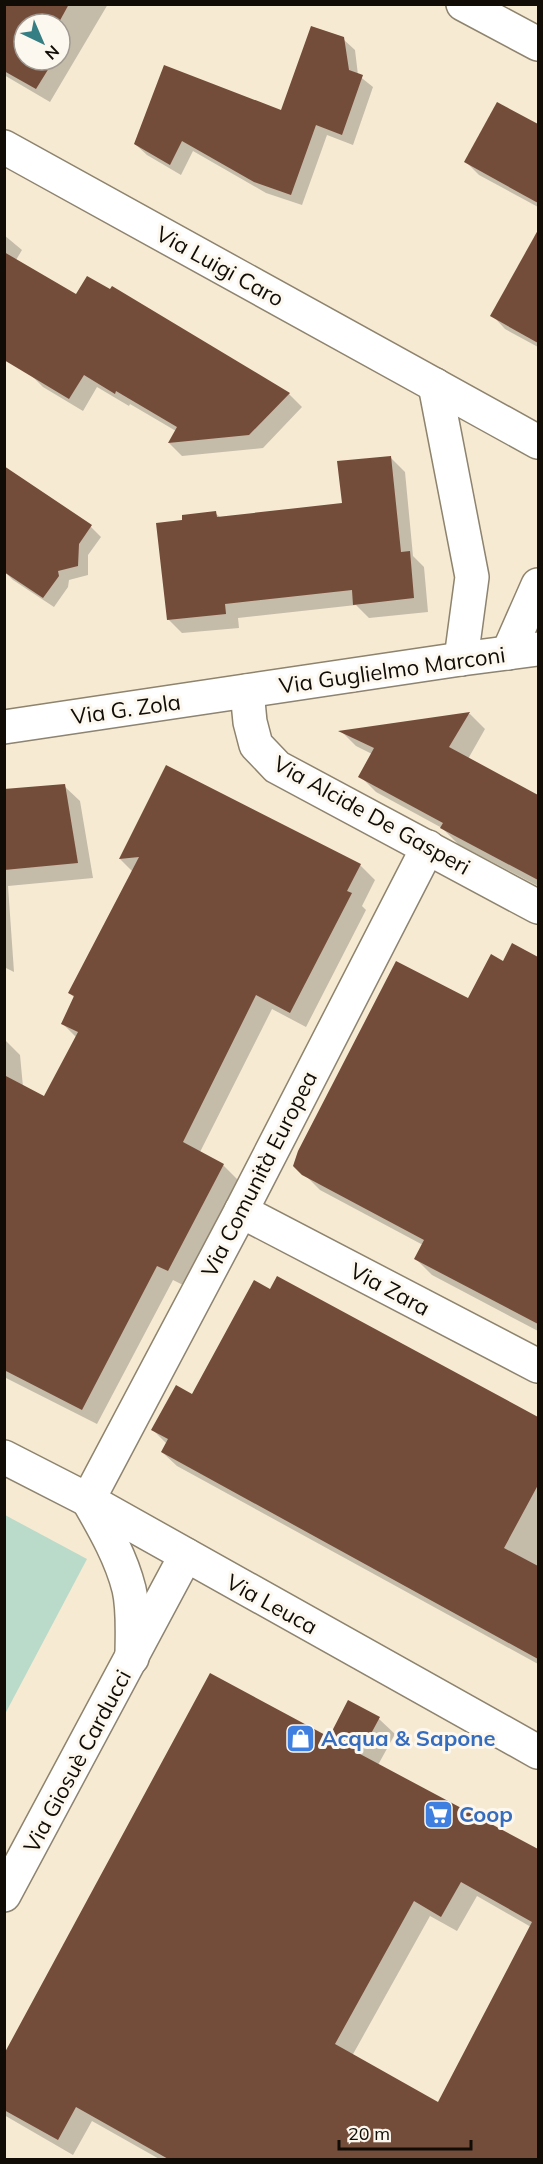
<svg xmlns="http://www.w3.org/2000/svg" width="543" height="2164" viewBox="0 0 543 2164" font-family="Mulish,sans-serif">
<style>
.green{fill:#badbc9}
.shadow{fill:#0003;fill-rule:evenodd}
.building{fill:#744c3a;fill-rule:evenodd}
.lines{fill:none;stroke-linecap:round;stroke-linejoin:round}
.minor-casing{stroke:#8e836e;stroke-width:36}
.major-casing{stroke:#8e836e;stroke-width:36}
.minor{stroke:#fff;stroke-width:33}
.major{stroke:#fff;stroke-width:33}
.labels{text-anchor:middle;stroke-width:6;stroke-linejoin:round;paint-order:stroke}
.street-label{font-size:22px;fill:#110d06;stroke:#fdf8ef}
.shop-label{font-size:22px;font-weight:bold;fill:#366cbe;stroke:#fdf8ef;text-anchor:start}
</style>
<rect width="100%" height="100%" fill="#f6ead3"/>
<path class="green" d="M5,1515L87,1559L5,1714Z"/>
<g class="shadow">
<path d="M4,4H108L50,102L4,75ZM24,24H60V60H24Z"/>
<path d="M343,39L355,50L358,75L373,87L353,145L327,135L302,205L266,193L193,151L181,175L147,155L135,144L282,112Z"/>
<path d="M498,104L538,126V207L479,175L466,162Z"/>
<path d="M538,233V347L505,329L492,315Z"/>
<path d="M4,235L22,250L16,260L77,296L110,291L113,288L289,394L302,407L263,448L182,456L169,443L176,431L130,404L129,406L97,387L83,411L43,387L30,374L4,338Z"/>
<path d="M390,457L405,472L413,556L424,567L428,612L369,618L356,605L238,618L239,628L182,633L168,619L184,521L215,513L221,518L344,504Z"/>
<path d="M4,467L91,527L101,537L88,555V575L69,580L68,587L54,607L13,580L4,571Z"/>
<path d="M470,714L485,729L468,759L538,797V886L458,844L442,828L376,792L360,776L372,754L356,746L342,732Z"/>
<path d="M167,767L360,865L375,880L362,906L366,910L306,1027L272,1009L200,1152L223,1165L238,1180L183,1285L173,1280L97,1424L4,1377V1043L6,1041L20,1055L23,1087L45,1098L76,1037L63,1024L75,998L69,993L133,872L120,859Z"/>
<path d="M64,786L80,801L93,878L8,886L14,972L4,967V791Z"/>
<path d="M512,945L538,959V1331L432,1275L416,1259L423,1245L320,1190L295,1165L469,1000L503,963Z"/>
<path d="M278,1278L538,1419V1664L177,1466L162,1452L167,1444L153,1430L193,1396L271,1291Z"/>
<path d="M349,1702L379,1719L395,1734L378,1765L538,1850V2160H161L92,2121L73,2155L4,2115V2057L330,1739ZM477,1896L531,1927L438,2104L352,2056L430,1916L457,1931Z"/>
</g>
<g class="building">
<path d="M4,4H69L58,24H24V60H54L36,89L4,71Z"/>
<path d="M311,26L344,37L349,70L363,75L342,135L316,125L291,195L254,182L182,141L170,165L134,144L164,65L281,110Z"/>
<path d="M497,102L538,124V203L464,162Z"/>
<path d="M538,230V343L490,316Z"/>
<path d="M4,252L76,294L87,276L110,289L112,286L290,393L249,435L168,443L177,427L116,391L115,394L84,375L69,399L4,360Z"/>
<path d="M391,456L401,552L410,551L414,598L353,605L352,590L225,604L226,614L167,620L156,523L182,520V515L216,511L217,517L342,503L337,461Z"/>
<path d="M4,466L92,525L79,544L78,566L58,571L59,576L43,598L4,572Z"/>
<path d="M470,712L449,747L538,795V880L440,828L443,823L358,777L374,748L338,731Z"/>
<path d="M166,765L361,864L347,891L352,893L290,1013L256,995L183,1142L224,1164L168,1271L157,1266L82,1410L4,1370V1075L44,1096L78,1032L61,1024L74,996L68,993L139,857L119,859Z"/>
<path d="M65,784L78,863L4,870V789Z"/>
<path d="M512,943L538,957V1324L414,1259L424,1240L302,1175L293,1166L298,1151L396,961L468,998L491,954L503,961Z"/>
<path d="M277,1276L538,1417V1485L504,1548L538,1566V1659L161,1452L168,1439L151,1430L176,1385L192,1394L254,1280L270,1289Z"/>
<path d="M210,1673L329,1737L348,1700L380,1717L360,1754L538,1849V2160H170L76,2107L58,2140L4,2110V2054ZM461,1882L532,1922L438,2102L335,2044L414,1901L441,1917Z"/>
</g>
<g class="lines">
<defs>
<g id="minor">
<path d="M463,4L538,44"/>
<path d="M4,147L538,442"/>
<path d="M435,385L472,577L461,659"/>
<path d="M508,653L538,585"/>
<path d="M247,691L250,722L256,745L277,767L538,907"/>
<path d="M4,727L461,659L538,649"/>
<path d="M241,1211L538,1366"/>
<path d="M132,1658C132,1635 134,1611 129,1589C121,1557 104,1528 88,1500L241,1211L428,847"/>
<path d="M4,1895L186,1555"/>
</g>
<path id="major" d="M4,1457L88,1500L538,1752"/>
</defs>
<use href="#minor" class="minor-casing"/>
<use href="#major" class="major-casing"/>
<use href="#minor" class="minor"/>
<use href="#major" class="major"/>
</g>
<defs>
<symbol id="shop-square" viewBox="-11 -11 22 22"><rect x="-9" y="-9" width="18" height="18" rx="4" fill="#3f7fe0" stroke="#fdf8ef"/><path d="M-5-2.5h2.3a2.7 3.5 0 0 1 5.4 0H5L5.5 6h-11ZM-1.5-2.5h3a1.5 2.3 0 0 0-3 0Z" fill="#fff"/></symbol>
<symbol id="supermarket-square" viewBox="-11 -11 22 22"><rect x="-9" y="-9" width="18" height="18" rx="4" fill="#3f7fe0" stroke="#fdf8ef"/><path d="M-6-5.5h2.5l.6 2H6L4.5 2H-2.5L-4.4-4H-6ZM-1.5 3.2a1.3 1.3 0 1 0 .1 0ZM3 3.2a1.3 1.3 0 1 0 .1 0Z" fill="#fff"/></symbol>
</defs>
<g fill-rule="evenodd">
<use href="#shop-square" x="284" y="1722" width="33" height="33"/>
<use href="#supermarket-square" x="422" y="1798" width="33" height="33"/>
</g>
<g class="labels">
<g class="street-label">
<text transform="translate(220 266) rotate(29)" y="8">Via Luigi Caro</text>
<text transform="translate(392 670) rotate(-8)" y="8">Via Guglielmo Marconi</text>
<text transform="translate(126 709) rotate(-8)" y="8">Via G. Zola</text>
<text transform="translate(372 815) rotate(29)" y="8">Via Alcide De Gasperi</text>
<text transform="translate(259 1174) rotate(-63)" y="8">Via Comunità Europea</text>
<text transform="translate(390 1289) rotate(28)" y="8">Via Zara</text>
<text transform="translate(272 1604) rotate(29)" y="8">Via Leuca</text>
<text transform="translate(77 1761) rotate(-62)" y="8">Via Giosuè Carducci</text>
</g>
<g class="shop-label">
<text x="321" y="1746">Acqua &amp; Sapone</text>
<text x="459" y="1822">Coop</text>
</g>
</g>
<rect width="543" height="2164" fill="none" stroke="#110d06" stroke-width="12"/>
<g transform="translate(42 42) rotate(136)"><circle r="28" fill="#fdf8ef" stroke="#9f9a92" stroke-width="1.5"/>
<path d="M0-4.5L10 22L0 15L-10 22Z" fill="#357e83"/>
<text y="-9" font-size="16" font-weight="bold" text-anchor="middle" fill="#110d06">N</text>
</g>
<path d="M339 2140v9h132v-9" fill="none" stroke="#110d06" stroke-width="3"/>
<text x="348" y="2140" font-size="18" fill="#110d06" stroke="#fdf8ef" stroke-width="4.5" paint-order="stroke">20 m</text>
</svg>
